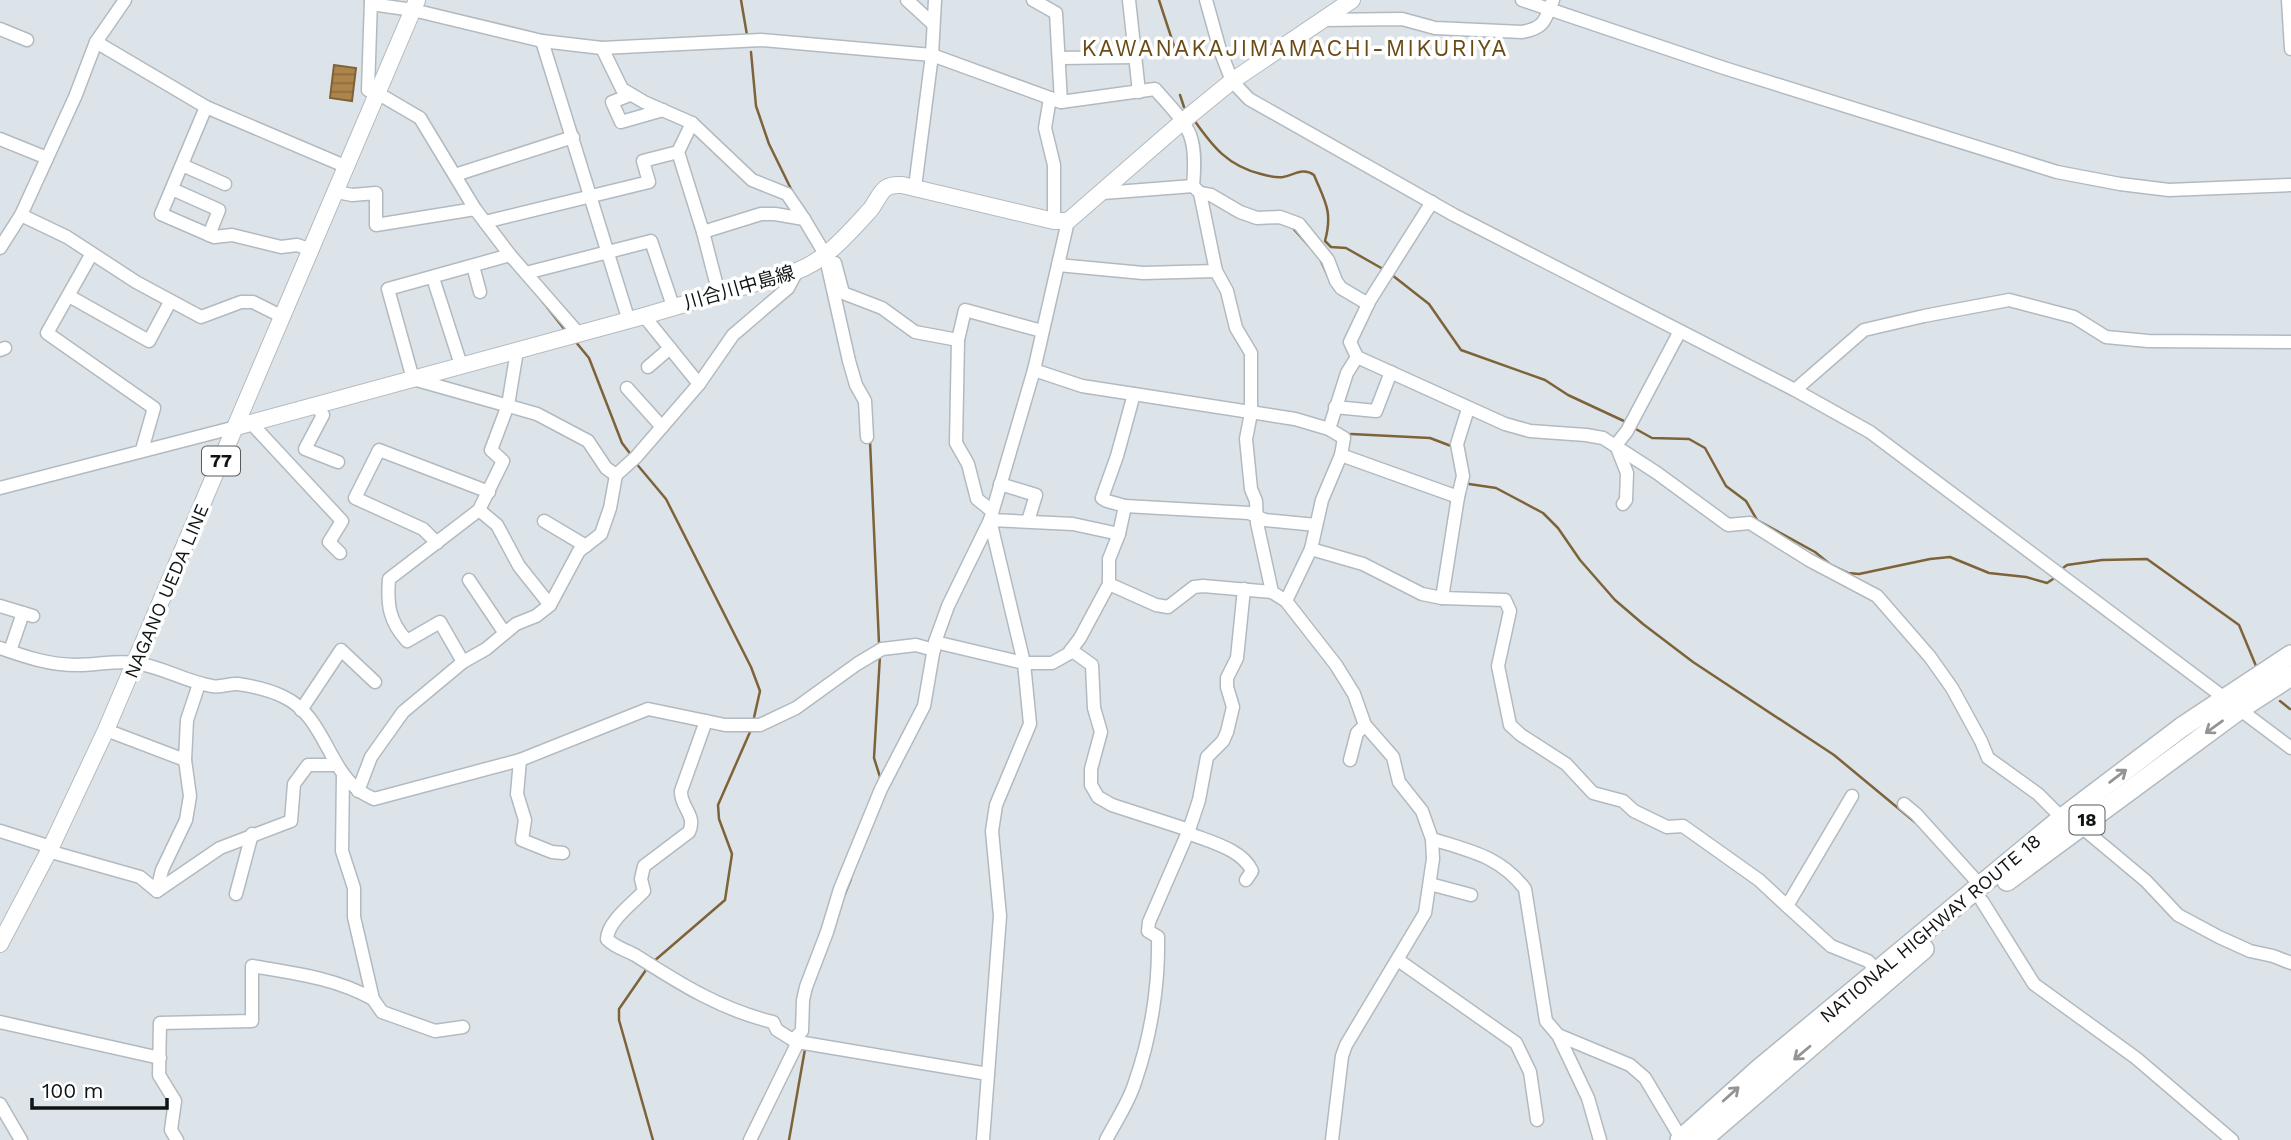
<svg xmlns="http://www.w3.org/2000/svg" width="2291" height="1140" viewBox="0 0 2291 1140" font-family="'Work Sans','Noto Sans JP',sans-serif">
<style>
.water{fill:url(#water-rules);stroke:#7e633a;stroke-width:2}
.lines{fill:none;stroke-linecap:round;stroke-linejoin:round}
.stream{stroke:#7e633a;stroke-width:2.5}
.minor-casing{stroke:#b3babf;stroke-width:15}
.major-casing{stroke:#b3babf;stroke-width:18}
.highway-casing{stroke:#b3babf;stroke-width:22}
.minor{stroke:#fff;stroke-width:12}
.major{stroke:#fff;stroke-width:16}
.highway{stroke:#fff;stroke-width:19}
.oneway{stroke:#939595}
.labels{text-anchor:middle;stroke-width:7;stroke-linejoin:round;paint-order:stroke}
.shield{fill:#fff;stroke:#585a5a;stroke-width:2}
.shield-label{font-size:18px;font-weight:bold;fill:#101314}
.street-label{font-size:19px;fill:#101314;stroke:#fff}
.quarter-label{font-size:23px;letter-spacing:2px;fill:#6a4a15;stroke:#fff}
</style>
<defs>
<pattern id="water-rules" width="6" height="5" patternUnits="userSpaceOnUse" patternTransform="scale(1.75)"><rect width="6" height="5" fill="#ad854b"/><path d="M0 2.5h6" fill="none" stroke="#8b6c3d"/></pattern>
</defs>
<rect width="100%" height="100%" fill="#dde4e9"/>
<path class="water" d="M334,65L356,68L352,101L330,98Z"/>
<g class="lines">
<g class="stream">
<path d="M741,0L747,35"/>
<path d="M1159,0L1176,52"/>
<path d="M751,52L756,106L769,144L792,191"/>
<path d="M1180,95L1184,107"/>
<path d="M1194,120C1213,147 1228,166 1261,174C1268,176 1275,178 1283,177C1294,175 1303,167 1314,175C1325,202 1333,211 1325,241L1331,247L1346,248L1383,269"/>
<path d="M1291,226L1308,245"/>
<path d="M1321,261L1331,283"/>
<path d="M1392,275L1429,304L1461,350L1545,380L1568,395L1626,422"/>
<path d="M539,297L565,330"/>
<path d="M575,341L589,358L622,443L632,456"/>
<path d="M1634,428L1652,438L1689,439L1705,448L1726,486L1746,501L1757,520L1815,552L1831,565L1848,573L1859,574L1930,559L1950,557L1989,573L2026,577L2047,583L2056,577"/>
<path d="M1351,434L1430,438L1451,446"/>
<path d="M870,441L879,643"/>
<path d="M635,462L666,499L751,667L760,691L753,722"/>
<path d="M1466,481L1469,484L1496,488L1543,513L1558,528L1580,560L1615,600L1643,624L1693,662L1834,755L1916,823"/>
<path d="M2063,568L2067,565L2102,560L2147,559L2239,625L2256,666"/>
<path d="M880,655L874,758L881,780"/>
<path d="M2280,701L2290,709"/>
<path d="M844,896L851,879"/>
<path d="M653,962L725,900L732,854L719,819L718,805L750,732"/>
<path d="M648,967L619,1009V1020L653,1140"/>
<path d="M789,1140L805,1049"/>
</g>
<defs>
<g id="minor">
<path d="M371,0L368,90L379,94L420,118L475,209L510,255L578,333"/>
<path d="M907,0L932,23"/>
<path d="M1033,0L1056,13L1061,102"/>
<path d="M1129,0L1139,92"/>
<path d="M1206,0L1220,50L1232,81L1249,99L1454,215L1795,390L1870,432L2291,748"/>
<path d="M1522,0L1724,68L2057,172L2120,184L2169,190L2291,185"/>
<path d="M2288,0L2291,49"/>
<path d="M371,4L413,10L542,41L602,48L761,40L932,55L1061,102L1155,89C1189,128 1198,132 1193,186L1200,193L1216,271L1227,291L1236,328L1251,353V413L1246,439L1251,489L1256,501L1257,523L1272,592"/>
<path d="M1322,20L1402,19L1435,28L1522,32C1545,28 1545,20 1553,0"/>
<path d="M0,29L27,40"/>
<path d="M542,41L628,318"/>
<path d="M96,42L206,107L347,167"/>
<path d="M602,48L622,89L644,102L692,123L752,180L787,194L804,219L825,254L849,361L856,385L865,401L867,437"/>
<path d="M1060,58L1134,57"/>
<path d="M630,95L612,102L621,122L663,110"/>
<path d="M1050,98L1045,128L1054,165V221"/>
<path d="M206,107L161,214L214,237L232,235L281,247L297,245L312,250"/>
<path d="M692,123L678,152L703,232L719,294"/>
<path d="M0,139L47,158"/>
<path d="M182,165L225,184"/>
<path d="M455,175L573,137"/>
<path d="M915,187L932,55L935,0"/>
<path d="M172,189L219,210L209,235"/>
<path d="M337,192L352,195L376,193V225L475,209"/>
<path d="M1103,193L1193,186"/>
<path d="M1200,193L1211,195L1240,212L1257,218L1280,217L1299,224L1328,260L1336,281L1341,288L1368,304"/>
<path d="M1432,202L1370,300L1350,342L1357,357L1505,424L1530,431L1586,435L1603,438L1657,473L1728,525L1750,523L1809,560L1877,596L1930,657L1952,688L1981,741L1988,758L2038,794L2062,818"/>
<path d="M21,215L67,237L136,282L201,317L241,302H253L283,317"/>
<path d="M485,222L649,182L643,161L678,152"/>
<path d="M703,232L761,214H775L804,219"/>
<path d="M0,248L21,215L75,97L96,42L125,0"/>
<path d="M91,255L47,333L154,408L142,450"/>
<path d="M510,255L388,289L413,379L537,414L588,441L606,468L616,475"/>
<path d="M835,263L843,293L882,308L915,332L958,340"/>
<path d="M1058,265L1143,273L1216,271"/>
<path d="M473,266L480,292"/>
<path d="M526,273L651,241L673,306"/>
<path d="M433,278L461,365"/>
<path d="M69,296L149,341L170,302"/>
<path d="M644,316L699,384"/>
<path d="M0,350L5,348"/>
<path d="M648,367L670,348"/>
<path d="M1034,370L1082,386L1295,419L1329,429L1344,438L1341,455L1322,500L1311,549L1286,601"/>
<path d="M627,388L662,427"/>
<path d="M1795,390L1864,330L1924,316L2009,300L2074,317L2106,337L2148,341L2291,342"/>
<path d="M1134,394L1117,456L1102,498L1107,501L1125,506L1249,513L1265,520L1316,525"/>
<path d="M316,406L323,415L305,449L338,462"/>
<path d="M1335,407L1376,411L1391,372"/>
<path d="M1468,409L1457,444L1463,476L1458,497L1442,598L1505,600L1510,611L1498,666L1510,725L1521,735L1566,764L1593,793L1623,801L1634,811L1667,827L1683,826L1759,880L1787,906"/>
<path d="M251,423L342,521L329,542L340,553"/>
<path d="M1329,429L1347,373L1357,357"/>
<path d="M1616,445L1627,431L1680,331"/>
<path d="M1616,445L1627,473L1626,500L1623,504"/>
<path d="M1341,455L1458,497"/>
<path d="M1000,484L1036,495L1028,521"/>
<path d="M0,488L236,427"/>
<path d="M479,510L497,525L519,566L550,605"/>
<path d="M992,511L977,499L968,464L956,443L958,340L965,310L1042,331"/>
<path d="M990,520L1073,524L1119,534"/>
<path d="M544,521L586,546"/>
<path d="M437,543L423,529L355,498L379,450L489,492"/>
<path d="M1311,549L1363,564L1422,594L1442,598"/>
<path d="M469,580L504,632"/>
<path d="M1109,584L1156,605L1168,607L1194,587L1203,586L1272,592L1286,601L1336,665L1354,694L1365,725L1393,757L1399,782L1422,811L1432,839L1433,859L1425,913L1346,1045L1342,1056L1332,1140"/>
<path d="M0,606L33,616"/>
<path d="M935,642L1024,663H1052L1068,654L1080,638L1109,584V559L1119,534L1125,506"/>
<path d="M0,648C26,657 49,665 77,665C97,665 116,660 136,663C163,667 186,682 212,686C221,688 230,683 238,684C252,686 272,691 284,697C322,715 327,763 356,788C361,793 368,796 374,799L520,760L648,709L725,725H760L796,708L857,664L882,649L916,645L934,650"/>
<path d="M1071,650L1092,665L1094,708L1101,732L1091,769V785L1098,797L1112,805L1189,830"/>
<path d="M10,651L23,613"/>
<path d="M463,662L440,622L407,641C389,621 387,605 389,579L479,510L503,461L491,450L508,405L517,351"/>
<path d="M301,710L341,650L375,682"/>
<path d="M706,721L681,791C680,807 697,815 689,832L644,866L641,879L644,891C632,904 608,921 607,939C614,947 626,950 635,955C679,983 721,1010 773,1022L777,1030L793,1040"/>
<path d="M106,730L185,760"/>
<path d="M520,760L517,794L525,820L522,840L552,852L563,853"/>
<path d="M1350,760L1357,733L1365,725"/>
<path d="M343,775L342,851L354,888V917L373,999L382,1012L435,1031L463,1027"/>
<path d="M358,791L371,757L403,712L463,662L486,649L516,624L536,616L550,605L579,551L601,534L610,508L616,475L636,457L699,384L733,335L788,288L797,271"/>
<path d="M1852,796L1787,906L1831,946L1868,961L1877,971"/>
<path d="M1904,804L1916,814L1981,886"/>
<path d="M2079,825L2146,881L2178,915L2219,937L2250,951L2273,956L2291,963"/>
<path d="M0,831L51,847"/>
<path d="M1188,833C1210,842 1242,849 1252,871L1246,880"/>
<path d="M1432,839C1470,851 1500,856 1525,889L1546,1021L1558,1035L1630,1065L1645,1078L1682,1140"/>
<path d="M48,851L140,877L157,891"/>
<path d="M1430,884L1471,895"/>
<path d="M157,891L220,848L291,821L294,784L308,765H337"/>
<path d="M157,891L162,870L186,820L190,796L185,760L187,720L199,684"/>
<path d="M236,894L252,834"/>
<path d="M1982,901L2034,984L2136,1058L2232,1140"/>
<path d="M1398,960L1516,1043L1530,1072L1537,1120"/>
<path d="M0,1022L160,1058"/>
<path d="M1558,1035L1588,1098L1600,1140"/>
<path d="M798,1042L988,1074"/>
<path d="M0,1104L21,1140"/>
<path d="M177,1140L171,1130L175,1101L159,1075L160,1023L252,1021V966C294,973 335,978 373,999"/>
<path d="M750,1140L798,1042L793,1040L802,1031L803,1000L806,987L827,932L840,889L881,789L924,706L935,642L948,606L990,520L1034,370L1068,221"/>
<path d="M983,1140L1000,916L992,831L996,805L1030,724L1024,663L990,520"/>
<path d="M1106,1140C1116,1121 1129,1102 1135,1082C1151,1036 1159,984 1158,937L1148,931L1149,922L1189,830L1199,800L1207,757L1223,741L1227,732L1233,707L1227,687V678L1237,658L1244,589"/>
</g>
<g id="major">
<path d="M236,427L644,316L797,271C826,260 849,233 870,210C876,203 879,193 886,188C892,184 896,185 902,185L1054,221H1068L1183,121L1232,81L1352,0"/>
<path d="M0,944L51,847L106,730L417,0"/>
</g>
<g id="highway">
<path d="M2007,881L2240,709L2291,676"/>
<path d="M1680,1140L1759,1069L2062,818L2182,727L2291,655"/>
<path d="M1702,1140L1924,949"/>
</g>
</defs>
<use href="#minor" class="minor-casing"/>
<use href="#major" class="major-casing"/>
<use href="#highway" class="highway-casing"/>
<use href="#minor" class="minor"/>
<use href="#major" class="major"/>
<use href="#highway" class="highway"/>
</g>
<defs><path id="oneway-shaft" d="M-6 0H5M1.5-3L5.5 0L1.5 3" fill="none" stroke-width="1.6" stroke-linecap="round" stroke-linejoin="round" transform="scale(1.75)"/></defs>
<g class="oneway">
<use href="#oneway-shaft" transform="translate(2214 727) rotate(144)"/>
<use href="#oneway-shaft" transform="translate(2118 776) rotate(-37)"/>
<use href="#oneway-shaft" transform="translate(1802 1053) rotate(140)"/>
<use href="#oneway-shaft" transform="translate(1731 1094) rotate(-42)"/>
</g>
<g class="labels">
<g class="shield">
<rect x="202" y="446.5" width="38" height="29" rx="5"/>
<rect x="2069.5" y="805.5" width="35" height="29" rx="5"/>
</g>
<g class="shield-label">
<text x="221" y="467">77</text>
<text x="2087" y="826">18</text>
</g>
<g class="street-label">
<text transform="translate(739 287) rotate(-16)" y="7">川合川中島線</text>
<text transform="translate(166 591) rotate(-67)" y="7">NAGANO UEDA LINE</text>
<text transform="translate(1930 928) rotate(-40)" y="7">NATIONAL HIGHWAY ROUTE 18</text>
</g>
<g class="quarter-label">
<text x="1295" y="56">KAWANAKAJIMAMACHI-MIKURIYA</text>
</g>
</g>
<path d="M32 1098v10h135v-10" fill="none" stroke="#101314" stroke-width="3.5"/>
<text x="42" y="1098" font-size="21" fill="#101314" stroke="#ffffff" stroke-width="5" paint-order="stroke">100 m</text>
</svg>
